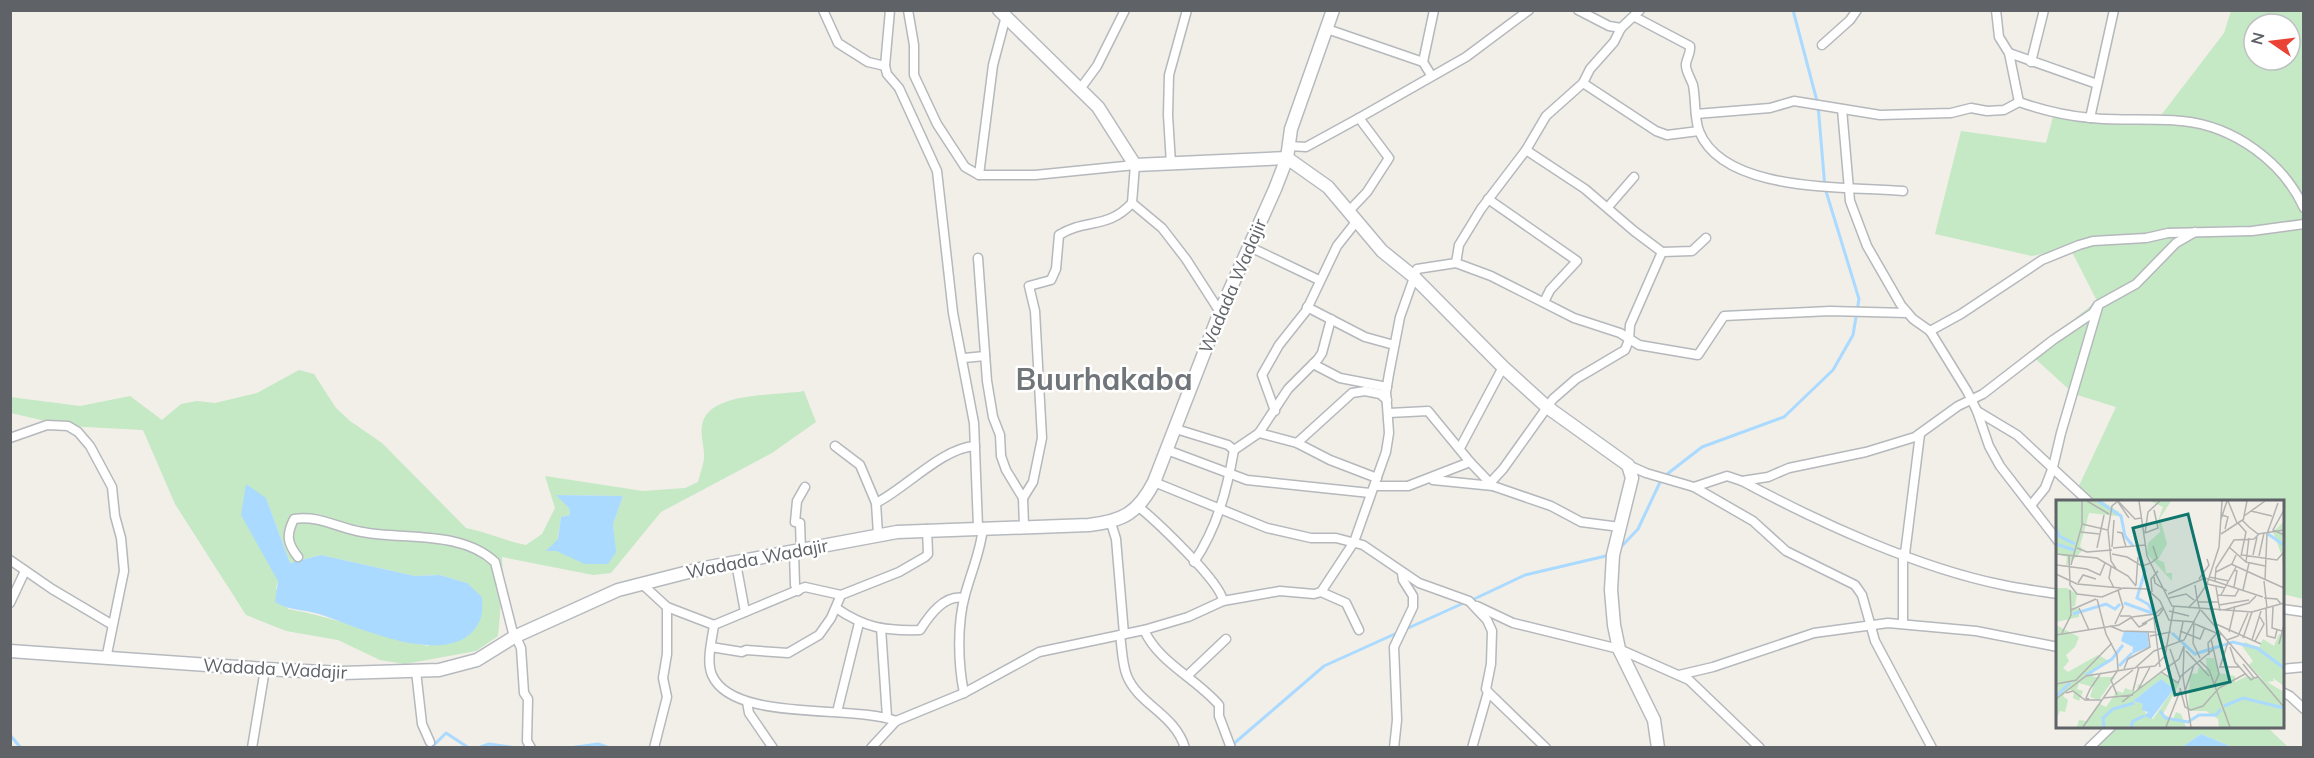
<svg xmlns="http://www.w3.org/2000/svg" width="2314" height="758" viewBox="0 0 2314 758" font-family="Mulish,sans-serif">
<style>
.green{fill:#c5e8c5;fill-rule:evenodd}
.water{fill:#aadaff}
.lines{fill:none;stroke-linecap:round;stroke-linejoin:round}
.stream{stroke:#aadaff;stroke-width:3}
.street-casing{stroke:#b5b8bc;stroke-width:11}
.secondary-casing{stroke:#b6babf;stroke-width:15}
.street{stroke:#fff;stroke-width:8}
.secondary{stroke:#fff;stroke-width:12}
.labels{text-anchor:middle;stroke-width:5;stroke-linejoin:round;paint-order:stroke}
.street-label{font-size:18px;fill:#5f6368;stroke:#fff}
.town-label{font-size:30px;font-weight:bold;fill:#70757a;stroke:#fff}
.inset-river{fill:none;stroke:#aadaff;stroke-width:3}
.inset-road{fill:none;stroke:#b3b3b1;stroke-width:1.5}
.view{fill:#0f766e;fill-opacity:0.15;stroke:#0f766e;stroke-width:3}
.inset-edge{fill:none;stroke:#5f6368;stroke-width:3}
</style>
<rect width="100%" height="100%" fill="#f1efe8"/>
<g class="green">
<path d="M2231,11H2303V599L2283,594L2282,502L2097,501L2077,490L2116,407L2074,394L2030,354L2097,301L2070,248L2032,256L1935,234L1961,131L2046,143L2054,113L2159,118L2224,33ZM2254,24H2290V60H2254Z"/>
<path d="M299,370L314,374L336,408L350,421L382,443L466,528C487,532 505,541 526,545L542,534L555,508L545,476L643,491L685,488L698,482C700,474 703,466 704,459C705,448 700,437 702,426C706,391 777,396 804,391L816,422L772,453L661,512L611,573L593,575L502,557L503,581L498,636L476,651L405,664L380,660L338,640L286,631L246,615L175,504L143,430L67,426L11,413L10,397L80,406L130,396L162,420L181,404L197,401L215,403L257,393ZM557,495L623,496L613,524L615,552L568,555L556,551L561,517L570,515L569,508ZM266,498L290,563L321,555L415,576L440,575L467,583L428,646C380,637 336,617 288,609L276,588L278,581Z"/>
<path d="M2111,726L2267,727L2288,747H2232L2201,734L2182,747L2087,748Z"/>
</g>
<g class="water">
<path d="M246,484L266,498L290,563L321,555L415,576L440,575L467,583L482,597C482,604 483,614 480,620C456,674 359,627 319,614C303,609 290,611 275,602L278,581L241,515Z"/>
<path d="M556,495L623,496L613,524L616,552L608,564H585L556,551H546L558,539L561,517L570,515L569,508Z"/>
<path d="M2201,734L2232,747H2182Z"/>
</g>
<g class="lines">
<g class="stream">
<path d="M1620,548L1638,529L1662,478L1702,447L1784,417L1833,370L1853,335L1859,299L1825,188L1818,105L1793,10"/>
<path d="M1472,600L1525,575L1610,555"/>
<path d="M1406,629L1466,602"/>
<path d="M10,735L21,748"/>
<path d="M1231,746L1324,666L1397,633"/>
<path d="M431,748L446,733L469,748"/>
<path d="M478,748L489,744L517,748"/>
<path d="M569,748L598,744L610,748"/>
</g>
<defs>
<g id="street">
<path d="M823,10L838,43L868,62L885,66"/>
<path d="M890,10L885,66L887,74L899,88L937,171L953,313L974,423L978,527"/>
<path d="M908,10L914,45V75L937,124L965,167L979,175H1035L1135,165L1132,203L1162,228L1186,259L1220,312"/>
<path d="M1578,10L1609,26L1621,28"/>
<path d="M1996,10L1999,37L2009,53L2097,84"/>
<path d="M1635,17L1690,46C1691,53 1687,57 1686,64C1685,70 1691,79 1693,85C1696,100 1694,117 1699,131C1724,194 1848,186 1903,191"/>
<path d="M1327,29L1423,62"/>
<path d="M1822,45L1850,20L1857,10"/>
<path d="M2009,53L2019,102"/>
<path d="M2031,62L2044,10"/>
<path d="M1431,75L1423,62L1434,10"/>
<path d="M1583,83L1656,131L1667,135L1699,131"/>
<path d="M1080,89L1097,66L1125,10"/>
<path d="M2019,102C2042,110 2066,116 2091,118C2121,121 2152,118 2182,121C2234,126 2283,162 2304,208"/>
<path d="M1842,109L1850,201L1867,246L1901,305L1913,319L1930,331L1967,391L1977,411L1989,446L2000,466L2058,541"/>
<path d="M1696,114L1770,108L1794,101L1880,115L1951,113L1971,108L1987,111L2004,110L2019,102"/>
<path d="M2090,118L2114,10"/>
<path d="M1289,146L1306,147L1359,118L1466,57L1529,10"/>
<path d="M1171,164L1168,115L1169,75L1187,10"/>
<path d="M979,175L993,65L1006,16"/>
<path d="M1488,199L1577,261L1550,290L1544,302"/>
<path d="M1608,207L1634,177"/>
<path d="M1348,212L1367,192L1389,158L1359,118"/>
<path d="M1250,247L1319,280"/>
<path d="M1662,252L1692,251L1706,238"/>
<path d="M978,258L987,381L993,417L1000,435L1001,456L1006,470L1023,498L1024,526"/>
<path d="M1456,263L1459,245L1481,209L1526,150L1546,116L1583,83L1590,69L1614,42L1621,28L1640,10"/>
<path d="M1307,307L1365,337L1394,345"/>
<path d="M1930,331L1961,314L2042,260L2079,245L2093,241L2146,238L2168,233L2252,231L2304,224"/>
<path d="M964,358L985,356"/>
<path d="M1313,364L1340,378L1387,387"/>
<path d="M1275,411L1262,375L1279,345L1306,311L1337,246L1356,222"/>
<path d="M1977,411L2017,435L2089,502"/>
<path d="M1389,413L1428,411L1470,462L1493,486L1551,506L1581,522L1620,527"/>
<path d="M1176,429L1228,445L1234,450"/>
<path d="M1259,433L1297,443L1330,460L1377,478"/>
<path d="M10,438L47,425L68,426L78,432L90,446L112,487L115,516L121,538L124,571L106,659"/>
<path d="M1297,443L1352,393L1365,391L1380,394L1387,400"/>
<path d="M835,446L860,465L876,503L878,534"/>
<path d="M1460,448L1503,367"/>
<path d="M1167,450L1247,480L1370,493"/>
<path d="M1628,465L1646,473L1694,487L1753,521L1786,551L1855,585L1862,595L1875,641L1932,748"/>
<path d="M1433,480L1493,486"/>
<path d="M1742,481L1768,477L1789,468L1866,452L1915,437L1958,406L1983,394L2053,340L2093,313L2098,305L2136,284L2176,243L2195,232"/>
<path d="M1154,482L1267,528L1311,538H1336L1363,545L1419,583L1469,601L1487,620L1492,631L1491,664L1486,689L1488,692L1472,748"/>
<path d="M1491,482L1503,469L1553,399L1576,379L1625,350L1629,340L1630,325L1662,252L1634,231L1585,189L1526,150"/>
<path d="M1375,486H1408L1470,462"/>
<path d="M1694,487L1727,476L1742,481C1818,522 1918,568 2003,585C2021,589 2039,591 2058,594"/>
<path d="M1023,498L1033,482L1042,438L1035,311L1029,286L1051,280L1056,269L1059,235C1086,218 1107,230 1132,203"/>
<path d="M876,503C906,488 942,448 975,446"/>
<path d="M2032,504L2045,488L2053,467L2061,433L2098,307"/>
<path d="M1139,507C1157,522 1221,582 1223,601"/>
<path d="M1111,523L1116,539L1124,634"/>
<path d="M801,551L800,523L795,522L797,501L805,487"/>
<path d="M794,552L795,585L798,591"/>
<path d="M1903,553V622"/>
<path d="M1905,554L1920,434"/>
<path d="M298,557C287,543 286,535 294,519C319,515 338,528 362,532C404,540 461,530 495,562L514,637"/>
<path d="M10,560L52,589L111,624"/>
<path d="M1194,562C1217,528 1227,490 1234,450L1259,433L1288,389L1318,359L1322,353L1331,319"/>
<path d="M736,563L745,612"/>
<path d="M641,583L667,607L714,625C712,640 706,661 712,675C733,723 852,704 896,721"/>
<path d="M1321,592L1346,603L1359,630"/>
<path d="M10,603L25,571"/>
<path d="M1477,606L1513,623L1619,649L1689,680L1760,748"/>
<path d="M836,608C865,628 885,631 920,630C929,616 944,594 964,598"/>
<path d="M2282,609L2304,612"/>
<path d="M714,625L805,587L841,595"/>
<path d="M881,628L887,717"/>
<path d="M1144,630C1159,663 1196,678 1219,705V716L1231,748"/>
<path d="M1120,635C1122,648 1122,664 1127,676C1139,705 1175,714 1185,748"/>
<path d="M516,637L521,648L524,693L528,699L527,741L531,748"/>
<path d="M711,647L742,652L746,650L788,653L819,635L831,618L841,595L899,572L925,557L928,554L927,529"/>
<path d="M2282,669L2304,667"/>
<path d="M416,671L422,724L430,742"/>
<path d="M1188,675L1226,639"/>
<path d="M1679,675L1713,667L1814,633L1888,623L1976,631L2058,647"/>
<path d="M1488,692L1546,748"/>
<path d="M2282,692L2290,696L2304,709"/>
<path d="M964,693C958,664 957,624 965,595C971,572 981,551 983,527"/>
<path d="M747,702L749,713L773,748"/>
<path d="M837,712L859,623"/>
<path d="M252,748L265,669"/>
<path d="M654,748L667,697L663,678L667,654V607"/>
<path d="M871,748L896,721L964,693L1039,652L1144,630L1188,617L1223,601L1280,591L1314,594L1321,592L1354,542L1386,452L1389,433L1386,392L1389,374L1400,317L1417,269L1456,263L1491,276L1574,318L1620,333L1639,345L1698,355L1724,316L1830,311L1907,313"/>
<path d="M1394,748L1397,720L1394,647L1413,607V596L1403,580L1402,573"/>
<path d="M2089,748L2112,726"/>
</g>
<g id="secondary">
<path d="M999,10L1098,107L1135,165L1287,158"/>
<path d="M1287,158L1328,187L1382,251L1413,276L1503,367L1547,407L1628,465L1632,478L1613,555L1611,590L1614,625L1619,649L1654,720L1658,748"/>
<path d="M10,651L265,669L342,673L439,670L477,660L514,637L618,590L704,568L897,532L1089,525C1123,521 1138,513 1154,482L1220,312L1275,189L1287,158L1291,129L1333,10"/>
</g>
</defs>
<use href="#street" class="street-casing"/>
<use href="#secondary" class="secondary-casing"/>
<use href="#street" class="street"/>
<use href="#secondary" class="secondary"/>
</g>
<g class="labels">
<g class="street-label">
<text transform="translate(1233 286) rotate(-67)" y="6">Wadada Wadajir</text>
<text transform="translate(757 559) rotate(-11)" y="6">Wadada Wadajir</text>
<text transform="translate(275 669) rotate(3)" y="6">Wadada Wadajir</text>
</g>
<g class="town-label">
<text x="1104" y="390">Buurhakaba</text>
</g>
</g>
<g transform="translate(2056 500)">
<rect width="228" height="228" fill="#f1efe8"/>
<path d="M0,1H46L63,12L61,16L33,13L24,46L27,50L10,66L11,57L0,54ZM94,1H115L104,18L111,44L102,60L108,62L110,73H116V81L91,54L92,43L104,32L102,21L107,7ZM228,21V77L226,56L217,32ZM0,88H11L21,94L19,106L15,107L23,109V117L0,122ZM0,125L23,137L19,147L10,155L13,161L7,168L12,172L42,155L53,161L37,171V177H59L43,200L34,197L37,187L23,183L21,189L27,191L23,201L17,198L18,192L12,189L7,196L12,200L9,212L4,211L0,220ZM223,134L228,135V186L217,178L218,181L211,182L228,192V227H163L162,219L150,211H132L134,173L141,174L143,167L148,171L151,169L150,158H158L163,173L179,176V182L191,176L206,179L193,165L197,161L186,146L189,142L203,148L207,139L218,146ZM104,173L123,184L107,214L117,219L120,212L125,214L130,227H21L23,220L30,221L44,204L50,207L61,191L67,193L69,188L80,192L82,184L87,186ZM105,179L118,189L97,219L90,215L87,204L77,201Z" fill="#c5e8c5" fill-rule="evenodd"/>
<path d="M68,131H91L93,147L76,154L77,147L65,141ZM105,179L118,189L95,219L88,216L92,212L86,210L87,204L77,201Z" fill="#aadaff"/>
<path class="inset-river" d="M42,1L65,16L69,36L77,46M0,28L3,36L19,44M212,34L228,45M0,44L18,50M81,48L89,71L81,98L92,104L98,114M68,103L96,113M17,114L50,104L59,109L64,104M116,133L139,154L177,142L201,148L228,168M63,166L76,153M30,175L56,159L67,145M0,196L14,183M168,206L187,198L228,208M104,211L109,218L132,222L143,215H160L165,209M48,227L47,218L57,209L78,203M75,227L77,221L88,216"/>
<path class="inset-road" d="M31,1L53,14M62,1L79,19L85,18M83,1L91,56L116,106L196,112L228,103M172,1L181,23M191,1L187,21L193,27L202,34L228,30M62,2L73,18M228,10L217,30L228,35M195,11L216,16M166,15L172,17L169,29M188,16L209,1M165,19L171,1M182,23L190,32L185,56M26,24L52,30L55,61L61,70M52,30L56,6L62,1M25,32L43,34M61,32L66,33L70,47M89,33L92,12L104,1M89,33L102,28L98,10M165,34L188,19M211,34L222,3M56,47L58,20M173,47L190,62L209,66M21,48L31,52L56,50M41,48L48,15M57,48L89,45M0,54L41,58L72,76L80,86M56,54L71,57L86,66L95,63M186,55L221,60L228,52M197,55L201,37M13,56L14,85L21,94L46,97L67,88L91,89L104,101L113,120L138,122L137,143L144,158M203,56L208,33M190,62L193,38M95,63L101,58L97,46M175,64L228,88M1,65L31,69L44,75L49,63M15,65L26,25V1M55,67L53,78L58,88M178,70L181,71L178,87M160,72L176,64L180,55M0,74L21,84L65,88M98,77L99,83L111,91M153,77L173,81M143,79L153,65L151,59M209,80L211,34M159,81L160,68L178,40L198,39L203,34M208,81L211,108M22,83L27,75L40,79M151,84L169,88M80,85L82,57M160,87L164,111M187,90L193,63M96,92L95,79L102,71M112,94L149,78L207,97M161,95L179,96L183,89M165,95L180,67M113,98L130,94L138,100M208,98L221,99L225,104M41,99L50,134L61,155L62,170L55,180L61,195M142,102H162M163,105L193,100M217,107L216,128L226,131M23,108L33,130M132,108L141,99L139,85M210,108L211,136L219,138L221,130M15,110L40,99M144,110L141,99L151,84L163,47L166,1M145,110L228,207M168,110L193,103L200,96M113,111L133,116M64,116H74L83,127L91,123M98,119L104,167M59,124L67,107L62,90M86,124L103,115L107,109M139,124L165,135M160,124L205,144M54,126L66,131L99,132M124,131L144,139L149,127M173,132L179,106M6,133L15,115L14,90M0,135L63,125L76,117L99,114L107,107M94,136L115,132M187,138L196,112M155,139L163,174L158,185M171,140L182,136L192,113M196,140L205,111M123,141L127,122M199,141L208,124L204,117M223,144L228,125M128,146L123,159L105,172L122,183L125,176L158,149M128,147L127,177L135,227M174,147L179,162L195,180L198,178M114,149L124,178M130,151L153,176M153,155L152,143L161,133M143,160L153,170L174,227M187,164L198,178L203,177M163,167H183M164,167L172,142M81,168L99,166L109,156L118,106M68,169L72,159L94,147L92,132M20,180L56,143M0,184L21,180M124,188L129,207L135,210L147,206L163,188L189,174M82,190L94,167M77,191L83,167M129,191L138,165M10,193L17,191L29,200H46M47,198L77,195M0,199L30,176L79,168L98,151L128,140L144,110M33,199L30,198L34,189L45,173M66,202L105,172M27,227L55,187L77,170M110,227L124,191"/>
<path class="view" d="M132,14L174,182L119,195L77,28Z"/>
<rect width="228" height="228" class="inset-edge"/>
</g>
<rect width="2314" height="758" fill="none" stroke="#5f6368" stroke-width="24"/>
<g transform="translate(2272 42) rotate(284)"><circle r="28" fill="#ffffff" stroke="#bfc1c3" stroke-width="1.5"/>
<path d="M0-4.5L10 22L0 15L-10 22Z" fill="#ea4335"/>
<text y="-9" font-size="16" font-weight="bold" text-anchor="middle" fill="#5f6368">N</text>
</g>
</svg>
